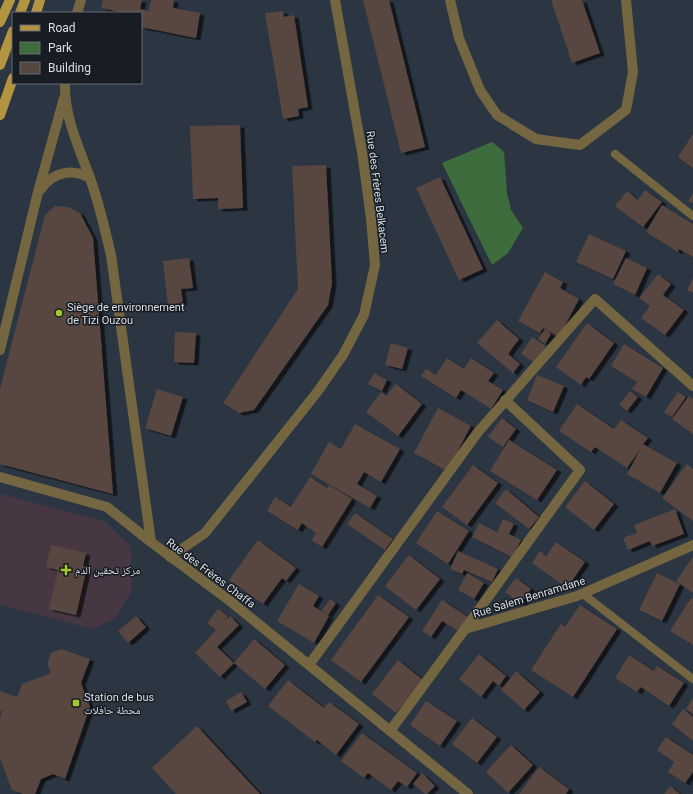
<svg xmlns="http://www.w3.org/2000/svg" width="693" height="794" viewBox="0 0 693 794" font-family="Roboto,'Noto Naskh Arabic',sans-serif">
<style>
.medical{fill:#473743}
.green{fill:#3d6d3d}
.building{fill:#584640;filter:url(#shadow)}
.lines{fill:none;stroke-linecap:round;stroke-linejoin:round}
.service{stroke:#746640;stroke-width:8}
.minor{stroke:#746640;stroke-width:10}
.primary{stroke:#b39541;stroke-width:10}
.poi-dot{fill:#a0c92b;stroke:#181d23;stroke-width:1.5}
.labels{text-anchor:middle;stroke-width:3;stroke-linejoin:round;paint-order:stroke}
.street-label{font-size:11px;fill:#d9dfe8;stroke:#181d23}
.poi-label{font-size:11px;fill:#d9dfe8;stroke:#181d23;text-anchor:start}
</style>
<defs>
<filter id="shadow"><feDropShadow dx="4.5" dy="2.5" stdDeviation="0" flood-color="#0009"/></filter>
</defs>
<rect width="100%" height="100%" fill="#2c3643"/>
<path class="medical" d="M0,494L104,521L131,547V593L115,618L93,629L0,605Z"/>
<path class="green" d="M492,142L504,152L507,193L511,210L523,228L508,253L492,265L442,163Z"/>
<g class="building">
<path d="M103,0H142L140,9L149,11L151,0H174L173,8L200,13L196,38L141,27V13H125L101,8Z"/>
<path d="M363,0H389L425,147L401,153Z"/>
<path d="M551,0H582L600,53L572,63Z"/>
<path d="M283,11L284,17L294,15L308,107L298,109L299,116L283,119L265,13Z"/>
<path d="M240,125L243,208L218,209V198L193,199L190,126Z"/>
<path d="M693,134V168L678,157Z"/>
<path d="M326,165L332,283L328,305L254,410L239,413L223,403L298,289L292,166Z"/>
<path d="M440,177L483,269L459,280L416,188Z"/>
<path d="M645,190L662,202L643,227L615,206L627,191L638,200Z"/>
<path d="M693,193V203L688,201Z"/>
<path d="M662,205L693,224V257L679,249L678,252L646,232Z"/>
<path d="M55,206L68,207L80,213L93,238L113,494L0,464V389L45,215Z"/>
<path d="M589,234L626,251L613,279L576,262Z"/>
<path d="M189,258L193,288L181,289L183,303L168,305L163,261Z"/>
<path d="M626,258L647,268L635,295L613,284Z"/>
<path d="M545,272L563,282L560,288L579,299L559,337L543,328L540,333L518,321Z"/>
<path d="M658,274L671,284L663,295L684,310L665,335L641,318L650,306L639,298Z"/>
<path d="M693,278V293L687,290Z"/>
<path d="M497,320L519,339L508,354L520,364L513,373L477,343Z"/>
<path d="M587,323L614,343L589,379L586,377L581,385L556,367Z"/>
<path d="M545,329L551,334L545,344L538,339Z"/>
<path d="M175,332L196,333L194,363L174,362Z"/>
<path d="M532,337L546,346L535,363L521,354Z"/>
<path d="M391,343L408,348L402,369L385,365Z"/>
<path d="M624,344L663,368L646,397L632,389L637,382L611,366Z"/>
<path d="M447,358L464,369L471,358L494,373L488,381L503,390L491,409L461,390L456,398L421,376L426,369L436,375Z"/>
<path d="M374,373L387,380L382,391L368,384Z"/>
<path d="M537,375L564,386L553,412L527,400Z"/>
<path d="M396,384L422,404L398,436L366,412L381,392L386,396Z"/>
<path d="M157,389L183,397L171,436L145,428Z"/>
<path d="M630,391L638,397L627,411L619,405Z"/>
<path d="M678,392L686,397L672,417L664,412Z"/>
<path d="M689,396L693,399V434L672,419Z"/>
<path d="M577,404L614,429L621,420L648,438L643,444L677,463L660,493L627,474L641,448L627,468L595,447L591,452L559,431Z"/>
<path d="M438,408L471,426L447,471L414,453Z"/>
<path d="M502,418L516,429L503,447L488,437Z"/>
<path d="M355,424L400,449L381,482L364,472L357,484L377,496L370,508L311,474L329,442L341,449Z"/>
<path d="M509,440L557,470L537,500L490,471Z"/>
<path d="M687,464L693,469V521L662,498Z"/>
<path d="M473,465L498,483L467,525L442,507Z"/>
<path d="M310,477L327,488L329,485L352,499L322,547L312,540L316,533L302,523L298,530L267,511L275,497L291,507Z"/>
<path d="M585,481L614,504L594,530L565,507Z"/>
<path d="M506,489L539,517L529,529L495,503Z"/>
<path d="M675,509L684,534L652,546L650,541L628,550L623,538L637,533L634,525Z"/>
<path d="M437,511L469,531L448,564L416,543Z"/>
<path d="M355,513L393,539L385,550L347,524Z"/>
<path d="M503,519L514,524L509,534L521,540L512,557L472,537L479,523L497,532Z"/>
<path d="M258,540L296,568L286,581L282,578L263,604L229,580Z"/>
<path d="M556,542L585,562L567,588L532,563L540,551L546,556Z"/>
<path d="M51,545L86,553L83,566L87,567L76,615L49,609L58,570L46,567Z"/>
<path d="M458,551L498,569L492,582L464,570L462,574L450,569Z"/>
<path d="M409,555L440,579L416,610L385,586Z"/>
<path d="M693,557V593L676,581Z"/>
<path d="M467,573L484,583L474,599L458,590Z"/>
<path d="M657,573L680,584L662,621L639,610Z"/>
<path d="M516,578L531,589L521,604L505,592Z"/>
<path d="M299,584L319,596L313,606L329,616L314,643L277,621Z"/>
<path d="M378,595L409,617L361,682L331,660Z"/>
<path d="M691,598L693,599V645L670,631Z"/>
<path d="M330,599L336,603L328,615L322,611Z"/>
<path d="M442,600L469,618L460,632L442,621L431,637L422,631Z"/>
<path d="M580,605L617,629L573,697L531,670L561,624L565,627Z"/>
<path d="M218,609L228,616L225,620L230,616L239,625L217,647L234,663L220,677L195,653L216,630L207,623Z"/>
<path d="M136,616L146,627L128,643L118,631Z"/>
<path d="M254,639L285,665L265,689L234,663Z"/>
<path d="M61,649L90,659L81,683L90,707L65,779L53,774L41,779L35,794H23L12,790L0,758V718L2,711H0V691L17,697L22,684L51,673L47,664L51,653Z"/>
<path d="M479,654L506,676L499,686L493,681L481,697L459,679Z"/>
<path d="M629,655L654,671L657,666L684,683L669,706L641,687L637,692L615,678Z"/>
<path d="M398,660L423,680L396,713L372,694Z"/>
<path d="M516,671L540,692L524,710L501,690Z"/>
<path d="M288,680L324,708L329,702L359,724L336,755L317,740L315,742L268,706Z"/>
<path d="M241,692L247,702L231,711L226,701Z"/>
<path d="M693,698V714L686,709Z"/>
<path d="M426,701L457,721L440,746L410,725Z"/>
<path d="M683,709L693,717V741L672,724Z"/>
<path d="M472,718L497,737L477,763L452,744Z"/>
<path d="M197,726L260,794H176L152,768Z"/>
<path d="M362,733L417,773L407,787L398,781L391,790L368,773L364,778L341,761Z"/>
<path d="M666,737L693,755V772L685,783L668,772L674,762L657,750Z"/>
<path d="M511,745L533,765L508,793L486,772Z"/>
<path d="M539,767L569,789L566,794H519Z"/>
<path d="M422,773L435,786L427,794H425L413,784Z"/>
<path d="M670,786L680,794H664Z"/>
</g>
<g class="lines">
<g class="service">
<path d="M615,154L693,216"/>
<path d="M583,594L693,679"/>
</g>
<g class="minor">
<path d="M450,0L459,38L480,90L497,115L536,139L580,145L626,110L633,72L626,0"/>
<path d="M77,13L81,0"/>
<path d="M65,83C64,117 79,147 90,178C99,203 105,229 111,255L151,542L230,601L468,794"/>
<path d="M41,189C53,172 72,168 90,178"/>
<path d="M0,350L38,192L64,98"/>
<path d="M0,477L107,507L151,542"/>
<path d="M170,557L205,533L318,391L343,355L364,315L375,265L371,218L362,152L335,0"/>
<path d="M465,629L580,470L505,400"/>
<path d="M309,665L478,432L595,299L693,386"/>
<path d="M390,731L465,629L577,596L693,545"/>
</g>
<g class="primary">
<path d="M20,13L25,0"/>
<path d="M36,13L40,0"/>
<path d="M0,22L10,0"/>
<path d="M0,65L13,31"/>
<path d="M0,115L13,78"/>
</g>
</g>
<g class="poi-dot">
<circle cx="59" cy="313" r="4"/>
<path d="M64 564h4v4h4v4h-4v4h-4v-4h-4v-4h4z"/>
<rect x="72" y="699" width="8" height="8" rx="2"/>
</g>
<g class="labels">
<g class="street-label">
<text transform="translate(378 192) rotate(83)" y="4">Rue des Frères Belkacem</text>
<text transform="translate(211 573) rotate(37)" y="4">Rue des Frères Chaffa</text>
<text transform="translate(529 597) rotate(-17)" y="4">Rue Salem Benramdane</text>
</g>
<g class="poi-label">
<text x="67" y="311">Siège de environnement<tspan x="67" dy="13">de Tizi Ouzou</tspan></text>
<text x="75" y="574">مركز تحقين الدم</text>
<text x="84" y="701">Station de bus<tspan x="84" dy="13">محطة حافلات</tspan></text>
</g>
</g>
<rect x="12" y="12" width="130" height="72" fill="#181d23" stroke="#656b72"/>
<rect x="20" y="25" width="20" height="6" fill="#b39541" stroke="#656b72"/>
<text x="48" y="32" font-size="12" fill="#d9dfe8">Road</text>
<rect x="20" y="42" width="20" height="12" fill="#3d6d3d" stroke="#656b72"/>
<text x="48" y="52" font-size="12" fill="#d9dfe8">Park</text>
<rect x="20" y="62" width="20" height="12" fill="#584640" stroke="#656b72"/>
<text x="48" y="72" font-size="12" fill="#d9dfe8">Building</text>
</svg>
